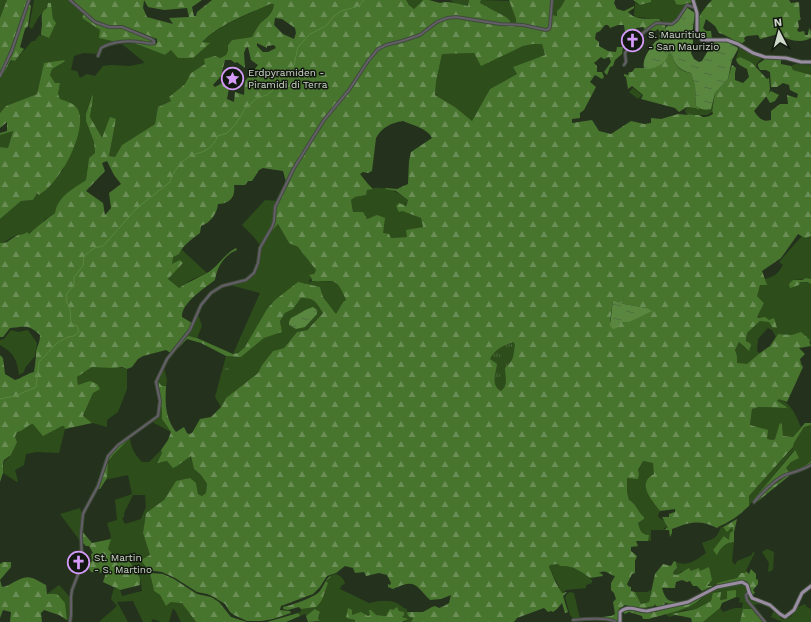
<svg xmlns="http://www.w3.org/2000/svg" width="811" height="622" viewBox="0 0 811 622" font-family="'Work Sans',sans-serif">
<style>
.grass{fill:#2d4e1a;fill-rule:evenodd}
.forest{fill:url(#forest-firs);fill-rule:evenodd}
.wetland{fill:url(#wetland-marsh)}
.park{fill:url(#park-tufts)}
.water{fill:url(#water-ripples)}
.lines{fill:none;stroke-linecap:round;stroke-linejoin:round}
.stream{stroke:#598740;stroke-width:1}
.minor-casing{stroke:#3f4d39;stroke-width:4}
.major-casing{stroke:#3f4d39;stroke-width:5}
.minor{stroke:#645e69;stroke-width:2}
.major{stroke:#9a8da3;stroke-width:3}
.labels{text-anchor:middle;stroke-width:3;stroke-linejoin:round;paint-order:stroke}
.poi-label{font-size:10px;fill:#cfd9cb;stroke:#12180f;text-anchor:start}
</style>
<defs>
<pattern id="forest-firs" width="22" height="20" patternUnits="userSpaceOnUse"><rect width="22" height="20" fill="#48752e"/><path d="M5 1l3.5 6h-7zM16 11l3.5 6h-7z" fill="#6a8e55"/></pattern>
<pattern id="wetland-marsh" width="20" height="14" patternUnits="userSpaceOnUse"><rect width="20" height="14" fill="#2d4e1a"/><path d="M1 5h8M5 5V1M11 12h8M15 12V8" fill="none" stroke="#4a673a"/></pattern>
<pattern id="park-tufts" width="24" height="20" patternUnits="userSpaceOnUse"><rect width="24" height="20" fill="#2d4e1a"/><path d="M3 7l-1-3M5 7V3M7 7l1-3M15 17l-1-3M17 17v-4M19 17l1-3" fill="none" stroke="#4a673a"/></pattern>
<pattern id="water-ripples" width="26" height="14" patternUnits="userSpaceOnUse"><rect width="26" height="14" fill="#598740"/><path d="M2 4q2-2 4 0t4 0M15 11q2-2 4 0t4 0" fill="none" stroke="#506e3f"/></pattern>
</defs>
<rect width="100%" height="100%" fill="#24321d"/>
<g class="grass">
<path d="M0,0H7L0,18Z"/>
<path d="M34,0H69L84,14L82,18L117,42C106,44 101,43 97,54L83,53L74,56L71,70L77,71L80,78L87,74L95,76L103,66L110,65L130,66L144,63V62L122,44L134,43L165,55L171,50L209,43L202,42C221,24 247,15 270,4H274C273,15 265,17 259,25C256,28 254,33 252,37L232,40L228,45V51L226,55L205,64L191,73L185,84L169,97L171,101L158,107L155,124L122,145L115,157L109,156L116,119L102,139L90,117L93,97L91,96L86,114V121L94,142L95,153L89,158L86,180C76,187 57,201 55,213L45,219L42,224L28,234L14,236L1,244L0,243V219L21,201L33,200L37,193L39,195L44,192L63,170L76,107L60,99L58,94L60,83H55L50,75L52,69L64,62L44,63L37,94L6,106L0,113V79L2,73H4L12,60L15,61L32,41H35L39,35L49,38L53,19L51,3L38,18L32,29L29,27Z"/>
<path d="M406,0H423L414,9L409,5Z"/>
<path d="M450,0H469L468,6L455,3Z"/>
<path d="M481,0L510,1L516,19V24H510L506,17L480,3Z"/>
<path d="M553,0H565L561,7L557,11V16L552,15Z"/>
<path d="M651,0H674V2L680,5H685L677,19L671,23H665L660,19L636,17L634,15L635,3L640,5L651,2Z"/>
<path d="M533,44H542L545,55L513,67L517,74L490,89L472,121L455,107L435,95L436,82L442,54L474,53L481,65L523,46Z"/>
<path d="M738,46L752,54L762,58L757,63L756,67L754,66L751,62L740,57L736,59L739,49Z"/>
<path d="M795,64L811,65V75L793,70L791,66Z"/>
<path d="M633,88L642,95L638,99L629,92Z"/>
<path d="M13,130L8,148L0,147V135Z"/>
<path d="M375,188C388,187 397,192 408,200L402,211L421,218L424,227L407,230V237L391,238L383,233L371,217L367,219L353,212L351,200L355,197L366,195L367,190Z"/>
<path d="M265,200L277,201L272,227L260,245L254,237L242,225Z"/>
<path d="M278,224L289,243L298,247L316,270L308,283C313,280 316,281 321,281C341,282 339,282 346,300L343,302L336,314L323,297L320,287L308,285L304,283C295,289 271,304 266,311C258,323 248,353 233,354L260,293L230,285C247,282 255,278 259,260C260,256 260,252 261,248C264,239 272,231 278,224Z"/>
<path d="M802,236L805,238L811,236V279C805,278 799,280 793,280C799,282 805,281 811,284V343C803,335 788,335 778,334L776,337L772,330L768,328L758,339L757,351L760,353L748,364H737V356L735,350L739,342L746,349L747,333L760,321H769V320L757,317L764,303L757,296V291L764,279C774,277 778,274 783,265L779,262Z"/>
<path d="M181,249L207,273L191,280L179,288L168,279L183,263L172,264V257Z"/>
<path d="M301,298C315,298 316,302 323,313L306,330L297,332L284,348L273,351L262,365L258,373L226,398L221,407L215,397L226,356L241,357L264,338L282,332L280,321L285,313L293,309Z"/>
<path d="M198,314L202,326L197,338L187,336L192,330Z"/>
<path d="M11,330L18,332L28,330L37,343L35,356L25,368L24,372L19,375C17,359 14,353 0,345V340L4,339Z"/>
<path d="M100,366C108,367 121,367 127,369V389L118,412L107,420V427L89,422L83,417L93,393L78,385L77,377L92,367Z"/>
<path d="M164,368L167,380L166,386H162L158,382Z"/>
<path d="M778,398C792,404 795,414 801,427L793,437L783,436L782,424L775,439L773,440L767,439L750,425L752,409L759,407L786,408L787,407L776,401Z"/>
<path d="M161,408L162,419L171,432L152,422L158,418Z"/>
<path d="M33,424L64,425L65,429L59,453L37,452L26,454L24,465L15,470L18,481L17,482L3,473C3,454 9,463 13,451C15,445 14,438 17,432C24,431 27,425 33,424Z"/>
<path d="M811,425V461L806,465L790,473L786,468L791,462L798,458L794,450L749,506V496L793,448L794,443L804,427Z"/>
<path d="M130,438C131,448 135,455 142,462H149L161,450L162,453L157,463L167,461L177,466L191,456L194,469L201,475L207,485L206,493L202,496L198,494L196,483L176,481L164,500L146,513L143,533L150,555L144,567L150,573L154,591L160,595L166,606L171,602H182L196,622H181L176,612L173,608L169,622H161L153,619L151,622H143L133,601L117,602L128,622H99L117,606L111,599L114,588L120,590L122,596L142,591L140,578L130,562L118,559L108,549L111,536L107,523L117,520L115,500L132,494L128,475L104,480C109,475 106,468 109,462C113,452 123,445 130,438ZM133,495H145L146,507L141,519L125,524L122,518L124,517V513Z"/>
<path d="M643,461L654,463V474L652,501L660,511L658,515L659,518L665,521L668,527L664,528V530H651V541H648V535C641,535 640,529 638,523L644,519L632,502L629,500L627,492V478L638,471Z"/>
<path d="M80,508L82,514L80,541L60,514Z"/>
<path d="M732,526L733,532L729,541L725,536L713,550L717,554C720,548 726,542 734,542L732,561L735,565L737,561L752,555V553L755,552L745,573L737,578L717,583L713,586H707L700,571H682L677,575L673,574L677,568L676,562C688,567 696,560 706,553L702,543C714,538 716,540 721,527H723L724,529Z"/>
<path d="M767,549L774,552L773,570L769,572L768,571L769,563L762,552Z"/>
<path d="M558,564L560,566C573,565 583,572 592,580V583L586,585V588L566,590L562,593L549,567L550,565Z"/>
<path d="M336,574C341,576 344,579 345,584L342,585L340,589L369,603L379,601H390L397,603L404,608L407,609V612L413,618L411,622H402H405V619L402,617V612L399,611L386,616L376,615L346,618L355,620V622H319L318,619L320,614L316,609L306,616L305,614L300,616L298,613L301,611V609L306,608L322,600L328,583L326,581L331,577L330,576Z"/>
<path d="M742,584L745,585L748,595L752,600L772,608L780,617V618L784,620L792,616L791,615L798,607L805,604L807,607L811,609V622H782L771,617L774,610L760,604L753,605L752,609H743L740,622H703L720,608L723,612L735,608H742L743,603L739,602L740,598L736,597V591L728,599L711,601L696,609L685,610L672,614L677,615L669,617L665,614L687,607L700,601C707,587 727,586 742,584Z"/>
<path d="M59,585C74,600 71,601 69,622L67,620L65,603L47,594Z"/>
<path d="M651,590L649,602L641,604L635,592H647Z"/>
<path d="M570,592L574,593L580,619H574L570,615L565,597L567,594Z"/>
</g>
<g class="forest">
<path d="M7,0H28C22,26 10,50 0,74V18Z"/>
<path d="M73,0H202L192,7L194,16H196L197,12L212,0H406L409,5L414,9L423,0H429L440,3C449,0 458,4 468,6L469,0H481L480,3L506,17L510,21V24H500L456,17L437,21L420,35L402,41L386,44L377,49L349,90L324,120L301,154L286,182L283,171L263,168L259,170L252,181H248L245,185H234C236,197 229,204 218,204C217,214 210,223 201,226L200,233C192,239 183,245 179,254L173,257L172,264L180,260L183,263L168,279L179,288C188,282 198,278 207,273C218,267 224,254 236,248L237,250C224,255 217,267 215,280C205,288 181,303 182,317L192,323C187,334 178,343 171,353L166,350L143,356L138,359L132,367L127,369L122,367L114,368L92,367L77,377L78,385L90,381L97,384L100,389L93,393L83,416L92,423L65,429L64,426H62L43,436L33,424C27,425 24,431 17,432L15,437L17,442L11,455L4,460L3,464V473L0,482V355L3,358L5,374L15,380C22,378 26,374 34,372C35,365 36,359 36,352C37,346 40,343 40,335C28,324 25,327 10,328L3,337H0V243C8,244 11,238 18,235C22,234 24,235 27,232L29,234C37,227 46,219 55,213C58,196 73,189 86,180L89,158L95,153L94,142L86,121V114L92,95L93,97L90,117L102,138L110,117L116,119L109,156L115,157L122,145L155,124L158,107L171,101L169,97L185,84L191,73L205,64L204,59L215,56L220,58L226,55L228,51V45L232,40L252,37C254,33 256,29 259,25C264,18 273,16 274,4H270C247,15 221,23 202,42L210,43L193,58H178L171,50L165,55L134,43C142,41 149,46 157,43V39L122,25L110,26L103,25L89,16ZM144,0L148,7L164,10L187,8L189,17L169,18L173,24L147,17L143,8ZM275,18L282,19L295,28L296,33L294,39L283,34L274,25ZM257,43L267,48V46L274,45L276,48L268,52H263L257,46ZM248,47L251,60L258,65L245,81L244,95L235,92L234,102L227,99L229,88L224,82L215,87L213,85L221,76L225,60H231L235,63L237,62L245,68L244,53L246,48ZM107,161L114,175L121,184L109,193L111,208L105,215L103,203L86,191L105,171L102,163Z"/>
<path d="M509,0H552L549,28L547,29L516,24V19Z"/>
<path d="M565,0H615L614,3L617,9L624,11L634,6V8L628,12C636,21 648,18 659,19L663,23C655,22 651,25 645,30L643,27L636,28V32H625L624,25H618L610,28L608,25H605L600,31L596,33L595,39L599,42V46L608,51L616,52L617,47H623L622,54L615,60L613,66L610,67L607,75L604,72L611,62L609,57L604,59L601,57L594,63L597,66V72H602L604,77L602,79L595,75L590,82L596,87L584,110L580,113V118L572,119V123L592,120L599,131L611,134L631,121L644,124L651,123V118L661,119L678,114L688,115L698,114C703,119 708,117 713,114L712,110L715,93L728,79L732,65L736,68L735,73V80L743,83L749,77L747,69C742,66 737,65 736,59L740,57L751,62L767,79L769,78L770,89L769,93L754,111C758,117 763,123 771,120V111L780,104H788L787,95L797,98L798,94L790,90L789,85L783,83L777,87H771L770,72L766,70H760L758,66V64L765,59H781V64L791,66L793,70L811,75V236L805,238L798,234L781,258L762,271L767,285H760L757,296L764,303L757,317L759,318L765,317L769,320L774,318L777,328L772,327L769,322L760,321L747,333L746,341L751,344L749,351L739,342L735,350L737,356V363L747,364L760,353L770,346L778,334L792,335L801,332L810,340L809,341L811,346L799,348L805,354L800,359L801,364L803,367L787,402L779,399L777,401L787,407L786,408L759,407L752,409L750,425L768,430L767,439L773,440L775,439L780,423L782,424L783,436L793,437L805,423H811V425L804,427L794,443L793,447L749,496V506C742,512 736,518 728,522C724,525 720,525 717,528C700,519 689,522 672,529V533L670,537L669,530H664L668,527L662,517H669V514L675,512V509L660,511C652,501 636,483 654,474L653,463L643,461L638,470L639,474L638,479L627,478V492L629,500C636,503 638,513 644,517V519L638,523C640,530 641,535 649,535L648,541H636L638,546L631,547V551L637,556L635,561V573L632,574L627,584L628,586L631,587V591L635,592L641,604L649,602L655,574L663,564L671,566L674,561L676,562L677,568L674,571L673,574L677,575L689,568L691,571L699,568L700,571L709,567L712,580L707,586H713L702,591L697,586H693L690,581L687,582L682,580L676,582L675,588H662C665,599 668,602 679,602L669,604L664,602L665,604L663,606H656L655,604L654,606L640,609L625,605L619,609V622L613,619H607L602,617L611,616L615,614L613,602L616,599L614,593L611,590V583L615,576C608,574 606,569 599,573L602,574L603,576L590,578C581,571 572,565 560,566L558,564L550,565L549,567L556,583L562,593L567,592L563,596L568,612L565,613L562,603L557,609L553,612L551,611L548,612L544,608L517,618L514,622H411L413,618L408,616L407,612H423L432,607L435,606L439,608L444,606L449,603L451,595L441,599L430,600C415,585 416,578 393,589L388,587V584L390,585L391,583L387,575L379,573L366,576L364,572L355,573L353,568L345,566L336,573L327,576L320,587L313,594L281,606L280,610L290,611L291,613L273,619L262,621H247L234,615L230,612L225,604L212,596L207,594L197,592L175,578L162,572L148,570L141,560L150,555L143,533L146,513L164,500L176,481L190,478L196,483L198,494L202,496L206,493L207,484L201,475L194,469L191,456L177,466L173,468L167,461L157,463L162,453L161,450L168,440L171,432L162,419L161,398L158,382L162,386H166C165,403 165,418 176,432L184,427L187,433L189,434L192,433L200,419L211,417L221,407L226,398L258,373L262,365L273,351L284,348L297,332L307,330L323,313C316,302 315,298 301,298L293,309L285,313L280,321L282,332L264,338L241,357L226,356L201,343L187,339L175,351L187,336L197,338L233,354L238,353L245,347L267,309L275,300L298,282L320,287L323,297L336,314L343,302L346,300C336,276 335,282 312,281L311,277L309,275L314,274L316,270L298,247L289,243L278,224L271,232L275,221L276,207L294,168L324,120L349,90L368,61L378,50L386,45L420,35L437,22L447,18H456L523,25L547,31L551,26L552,15L557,16V11L561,7ZM533,44H542L545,55L513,67L517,74L490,89L472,121L455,107L435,95L436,82L442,54L474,53L481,66L523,46ZM403,121C412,125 427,128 432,138L411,152L409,161L408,184L397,189L386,188L385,189L396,191L408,200L406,206L399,203L396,206L399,212L402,211L421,218L423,227L406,230L407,237L391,238L389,234L383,233L385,218L377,215L367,219L363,212H353L351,200L355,197L366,195L367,190L373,189L368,184L360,174L363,172L368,173L372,171L376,138C382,127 391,123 403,121ZM613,300L624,304L647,308L651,311L630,322H620L619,323L610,322Z"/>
<path d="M633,0H651V2L640,5Z"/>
<path d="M674,0H692L693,2C687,4 683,6 676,4Z"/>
<path d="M712,0H789L791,3L799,2L800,17L801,19L798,21L799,27L797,30L799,32L804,31L805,35H808L809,28L811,31V38C801,44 787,40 778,34L760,39L758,35L747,36L744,38L745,41L741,44C734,41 725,34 719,33L715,26L706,19L703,28L706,31H711L712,39L701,38C690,24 703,10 712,0Z"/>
<path d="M48,3H51L53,19L56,23L49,38L41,35C41,31 42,27 42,24C42,16 40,13 47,8Z"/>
<path d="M29,4L31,6L28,26L25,29L20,47L24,49L15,61L11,60L4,73H2L12,55Z"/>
<path d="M84,14C95,27 106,26 121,28C129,29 147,37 152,42L151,43L134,40L117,42L99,38L100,30L82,18Z"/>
<path d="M657,24L665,25C666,29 664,36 660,38L659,36L661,34L658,29L650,34L646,31Z"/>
<path d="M641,34L636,39L634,38L629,40L631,45H629L626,43L625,37L628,35Z"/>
<path d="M668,54L672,55C674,65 681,72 691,73L695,86L696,106L699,108V110L687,107L679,112L675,108L641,99L643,95L632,86L628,89L626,77L624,76V74L628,75L629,72H632L635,68C651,68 661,70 668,54Z"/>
<path d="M65,60L64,62L52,69L50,75L55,83H60L58,94L60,99C65,101 73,103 76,107C88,120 71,158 62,170C56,179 48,190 39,195L37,193L33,200L21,201L0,219V147L8,148L13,131L0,135V133L7,131V122L0,128V113L6,106L37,94L44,63Z"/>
<path d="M771,91L779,95L775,101L770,103L766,96Z"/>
<path d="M806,278L811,279V284L807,282H800L799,285L790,288L789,284L793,280H802Z"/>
<path d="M128,438L129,439L113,455L108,462L107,478L100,489H98L109,456L118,445Z"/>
<path d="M795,450L799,458L791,462L786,468L790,473L806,465L811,461V464L802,469L784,475L755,500L754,499Z"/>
<path d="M786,476H789L753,505L763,493Z"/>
<path d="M737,519L734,532V542C726,542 720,548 717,555L713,550L724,536L729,540L730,533L733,531L732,527L727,532L723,527Z"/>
<path d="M82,531L92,543L111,539L108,549L118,559L130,562L140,578V585L120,590L103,582L106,573L91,572L87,565L92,561L91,554L93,553L89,546H86L82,542Z"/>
<path d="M3,562H11V567L0,580L2,587C12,586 21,574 32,578C36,579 42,583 46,585L47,594H57L65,603L67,620L59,615L44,610L41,613L42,622H10L11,612L3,610L0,618V564Z"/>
<path d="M751,569L756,574V579L758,580V584L753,590L755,593L752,595C750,591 750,584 746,581H740L716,585L717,583L737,578L741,573H745L746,571L749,574Z"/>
<path d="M150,573L163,574L174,579L197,594L211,597L219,602L231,617L247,622H196L182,603L171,602L166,606L160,595L154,591Z"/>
<path d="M330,576L331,577L326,581L328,583L322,600L318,605L316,607L301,609L299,607L288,610L283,609V607C292,605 313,598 319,592C324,586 325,580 330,576Z"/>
<path d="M736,590V597L722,603L720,608L703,622H692L691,618L671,614L696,609L711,601L713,593L721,592L720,600L727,599V591Z"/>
<path d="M702,597C696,608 661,615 649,619H643L642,616L629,612L625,614L623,612L628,609C633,610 639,613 644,613C660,613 686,602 702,597Z"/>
<path d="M397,607L399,611L404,612V615L402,617L408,619L402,622H355V620L346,618L348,608L352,610V615L361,612L368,616L370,615L369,610H371L376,615L386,616L390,609L393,610Z"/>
<path d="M315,609L320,612L318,619L320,621L308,622L306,616Z"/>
<path d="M743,609H752L763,622H740Z"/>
<path d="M298,613L300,616L286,622H267Z"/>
</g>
<path class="wetland" d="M229,363L232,365L233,368L231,375L229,377H225L223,373L227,365Z"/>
<g class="park">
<path d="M714,99L712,112L707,115H687L685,111L687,107L696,108L699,110V108L708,110L711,108Z"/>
<path d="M513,342L515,344C513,356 515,359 505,368C505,376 509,385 501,391C490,385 496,373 497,364L490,359C494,350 504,345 513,342Z"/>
</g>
<g class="water">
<path d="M686,7L695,13L693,27V45L691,53L694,59L699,62L702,61L709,49L715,42H727L737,47L738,49L732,60L728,79L715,93L711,109C706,111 700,109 696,106L695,86L691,73C681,71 674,65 672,55L668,54C667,64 653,70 644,69C642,58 649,50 655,42C657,40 661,39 663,36C665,33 665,29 666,27L676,23Z"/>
<path d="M613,300L624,304L647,308L652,311L630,322H620L617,328L613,329L610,326Z"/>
<path d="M313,307L317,310V314L305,327L296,329L289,325V322L291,318C298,315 305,309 313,307Z"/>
</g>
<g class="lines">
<path class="stream" d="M0,399L15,396L36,387L39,362L58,342L68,337L74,336L79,332L77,326L71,324L70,308L67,303L66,299L67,293L74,285V277L83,266L84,256L94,248L103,246L137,208L170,182C172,172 182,160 191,156C196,153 202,153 206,150C212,147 215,142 218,136L227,133L235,125L245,109L257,98L267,95L279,85L294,65L298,47L310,34L326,26L333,17L341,11L359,6L364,0"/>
<defs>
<g id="minor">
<path d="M70,0L95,22L109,27H122L151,39L154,41V43"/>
<path d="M98,56L101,48C111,42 127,40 139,42C144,42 149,45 154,43"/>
<path d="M624,65L626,62L625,53L627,50L633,47L643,33L656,23L672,24L677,20L687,5L696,8"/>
<path d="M0,76L12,50L29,0"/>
<path d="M754,502C761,494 774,480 785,475C794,472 802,470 811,465"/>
<path d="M749,592L746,595L747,600L765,622"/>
<path d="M573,620C583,619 608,617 616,622"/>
<path d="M70,622L71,615V597L72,590L82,564L81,534L83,514L85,510L98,486L108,456L118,445L158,416L160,401L156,382L167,359L190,330L201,305L211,293L222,286L246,280L254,273L258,263L260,248L272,227L274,221L275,207L294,168L324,120L349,90L368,61L378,49L386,45L402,41L420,35L437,22L447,18L456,17L500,24L523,25L546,30L549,29L550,26L552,0"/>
</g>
<g id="major">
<path d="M693,0L697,13V35L702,40H727L738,44L753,53L765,57L786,58L801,62H811"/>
<path d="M620,622V612C628,604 638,611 647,611L688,602L717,587L742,582L747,585L749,592L752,598L770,605L780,614L785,617L794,610L802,593L811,586"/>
</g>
</defs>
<use href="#minor" class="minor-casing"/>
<use href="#major" class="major-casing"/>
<use href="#minor" class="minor"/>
<use href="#major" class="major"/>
</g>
<defs>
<symbol id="church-ring" viewBox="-11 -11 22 22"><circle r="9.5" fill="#12180f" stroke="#d59bfa" stroke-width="1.5"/><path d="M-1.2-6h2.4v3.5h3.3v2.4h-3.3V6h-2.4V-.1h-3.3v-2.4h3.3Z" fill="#d59bfa"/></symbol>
<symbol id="sight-ring" viewBox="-11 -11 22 22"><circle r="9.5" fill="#12180f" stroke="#d59bfa" stroke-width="1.5"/><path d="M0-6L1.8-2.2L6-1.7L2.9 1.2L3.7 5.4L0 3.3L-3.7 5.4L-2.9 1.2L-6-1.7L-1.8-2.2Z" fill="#d59bfa"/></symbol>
</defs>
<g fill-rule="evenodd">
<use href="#church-ring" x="620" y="28" width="25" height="25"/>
<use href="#sight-ring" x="220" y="66" width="25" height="25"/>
<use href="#church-ring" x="66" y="550" width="25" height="25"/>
</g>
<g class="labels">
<g class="poi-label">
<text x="648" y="38">S. Mauritius<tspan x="648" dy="12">- San Maurizio</tspan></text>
<text x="248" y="76">Erdpyramiden -<tspan x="248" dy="12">Piramidi di Terra</tspan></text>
<text x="94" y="561">St. Martin<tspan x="94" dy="12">- S. Martino</tspan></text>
</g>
</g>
<g transform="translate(779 32) rotate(354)" stroke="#12180f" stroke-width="3" paint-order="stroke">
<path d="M0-3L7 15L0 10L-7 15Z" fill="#cfd9cb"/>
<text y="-6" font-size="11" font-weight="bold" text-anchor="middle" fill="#cfd9cb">N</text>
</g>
</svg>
